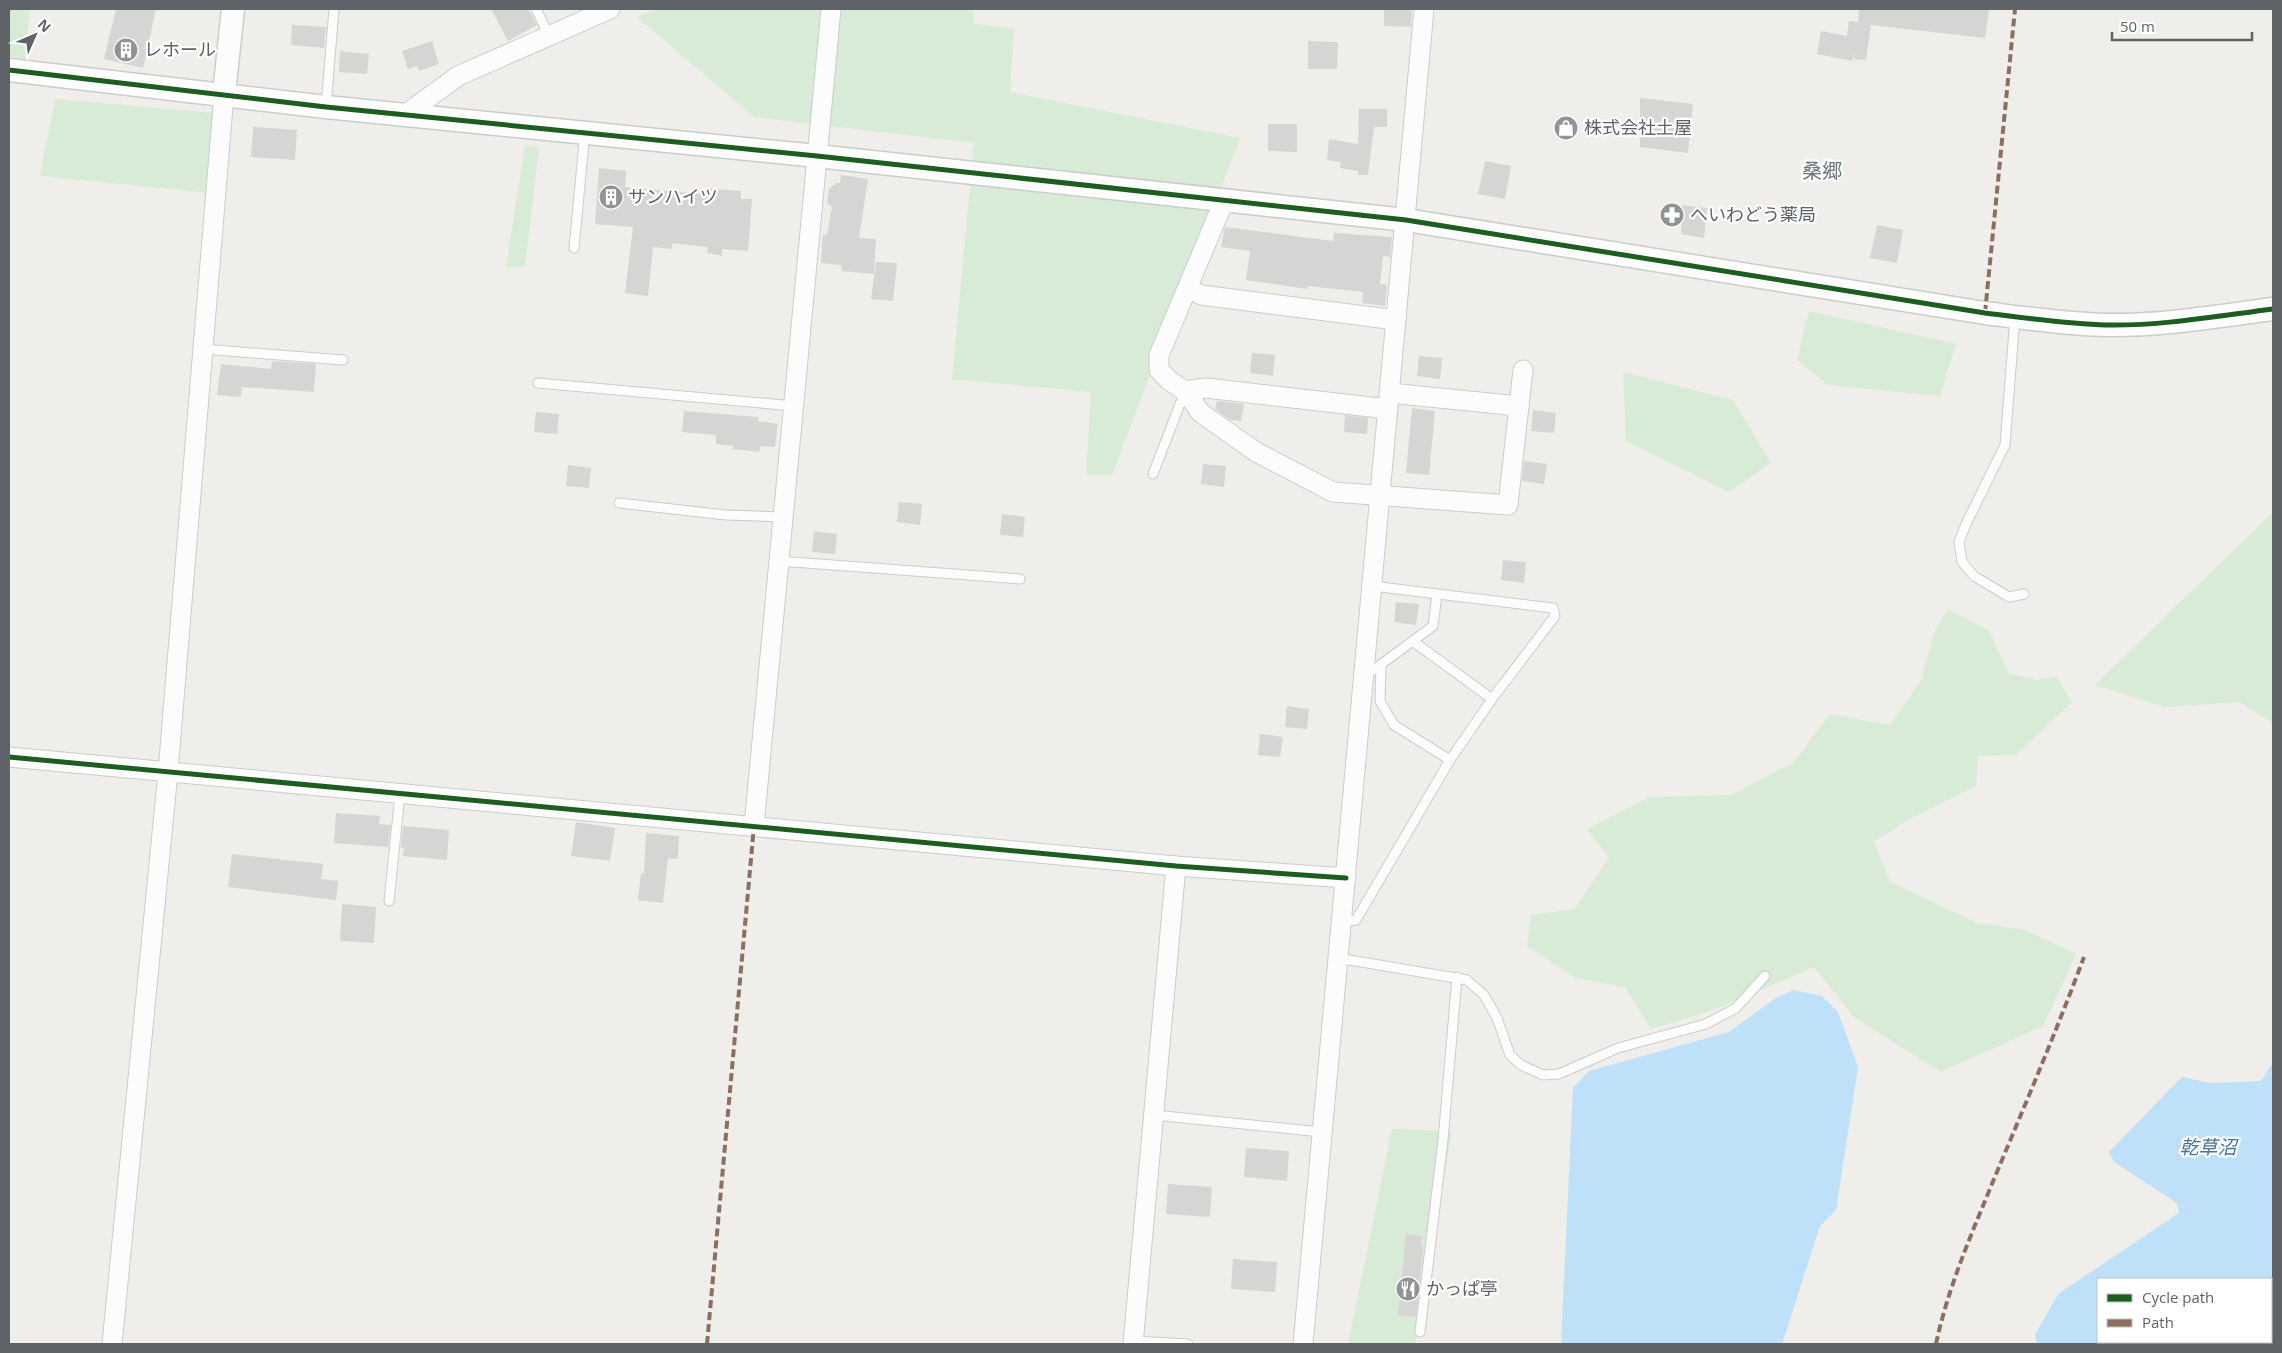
<svg xmlns="http://www.w3.org/2000/svg" width="2282" height="1353" viewBox="0 0 2282 1353" font-family="'Open Sans','Noto Sans JP',sans-serif">
<style>
.green{fill:#d8ebd6}
.water{fill:#bfe0f9}
.building{fill:#d6d5d3}
.lines{fill:none;stroke-linecap:round;stroke-linejoin:round}
.service-casing{stroke:#cbcccc;stroke-width:11}
.minor-casing{stroke:#cbcccc;stroke-width:21}
.tertiary-casing{stroke:#cbcccc;stroke-width:25}
.service{stroke:#fdfcfc;stroke-width:9}
.minor{stroke:#fdfcfc;stroke-width:19}
.tertiary{stroke:#fdfcfc;stroke-width:22}
.quiet{stroke:#8d6e63;stroke-width:4;stroke-dasharray:8 4;stroke-linecap:butt}
.cycleway-casing{stroke:#fff;stroke-width:8}
.cycleway{stroke:#1b5e20;stroke-width:5}
.labels{text-anchor:middle;stroke-width:4.5;stroke-linejoin:round;paint-order:stroke}
.poi-label{font-size:18px;fill:#5f6368;stroke:#fff;text-anchor:start}
.water-label{font-size:19px;font-style:italic;fill:#4174aa;stroke:#fff}
.quarter-label{font-size:20px;fill:#70757a;stroke:#fff}
</style>
<rect width="100%" height="100%" fill="#efeeea"/>
<g class="green">
<path d="M9,9H30L25,59L9,56Z"/>
<path d="M656,9H973L974,24L1014,28L1010,92L1240,138L1112,475L1086,474L1091,392L952,379L974,143L754,117L637,17Z"/>
<path d="M55,99L213,113L210,193L40,176Z"/>
<path d="M525,145L539,148L525,267H506Z"/>
<path d="M1809,311L1956,344L1940,396L1828,385L1797,360Z"/>
<path d="M1623,372L1733,400L1771,463L1729,492L1626,441Z"/>
<path d="M2273,512V723L2239,702L2164,707L2095,685Z"/>
<path d="M1948,609L1989,631L2009,674L2037,680L2056,676L2072,702L2016,755L1978,756L1976,786L1906,821L1874,842L1890,882L1977,923L2025,930L2076,954L2043,1026L1941,1072L1855,1018L1814,967L1711,1011L1651,1029L1625,987L1575,978L1527,946L1531,915L1575,909L1609,858L1587,829L1649,797L1731,795L1794,762L1830,714L1890,725L1921,680L1935,630Z"/>
<path d="M1392,1129L1452,1131L1415,1344H1348Z"/>
</g>
<g class="water">
<path d="M1793,990L1822,996L1838,1012L1858,1067L1836,1210L1820,1226L1782,1344H1561L1573,1088L1589,1071L1729,1032L1776,998Z"/>
<path d="M2273,1062V1335L2271,1337V1279H2098V1342H2261L2256,1344H2037L2035,1335L2058,1294L2179,1213L2177,1203L2114,1162L2109,1152L2182,1077L2210,1083L2261,1081Z"/>
</g>
<g class="building">
<path d="M116,9H156L143,68L104,59Z"/>
<path d="M491,9H528L537,25L508,41Z"/>
<path d="M1384,9H1412L1411,27L1384,26Z"/>
<path d="M1859,9H1989L1985,38L1871,25L1866,60L1854,59V53L1852,61L1817,54L1821,31L1847,36L1849,21L1858,22Z"/>
<path d="M292,25L326,27L324,48L291,45Z"/>
<path d="M432,41L439,64L419,71L417,66L408,69L402,51Z"/>
<path d="M1308,41L1338,42L1337,69H1308Z"/>
<path d="M340,51L369,54L367,74L339,72Z"/>
<path d="M1640,98L1693,104L1688,153L1640,147Z"/>
<path d="M1359,109H1387V127H1374L1368,175H1358V171L1340,168L1341,162L1327,160L1329,139L1358,144Z"/>
<path d="M1268,124H1297V152L1268,151Z"/>
<path d="M253,127L297,130L295,160L251,157Z"/>
<path d="M1485,161L1511,166L1505,199L1478,194Z"/>
<path d="M599,168L626,171L625,187L703,194L704,188L741,191V199H752L748,251L722,249V256L707,253L708,247L672,243V249L653,247L648,296L625,293L633,227L595,224Z"/>
<path d="M841,175L868,179L859,238L876,239L874,274L842,271L841,265L821,263L823,234L827,235L832,207L827,203L829,188H831L832,185L835,186V183H840Z"/>
<path d="M1682,205L1707,208L1704,238L1681,234Z"/>
<path d="M1877,225L1903,230L1897,263L1870,258Z"/>
<path d="M1225,227L1333,241L1334,233L1392,237L1390,257L1383,256L1380,284L1387,285L1385,306L1362,303L1363,292L1308,286V289L1246,280L1250,251L1221,247Z"/>
<path d="M876,262L897,263L893,301L871,299Z"/>
<path d="M1252,353L1275,355L1273,376L1250,373Z"/>
<path d="M1419,356L1442,358L1440,379L1417,376Z"/>
<path d="M272,361L316,364L314,392L242,387L241,397L217,395L221,364L271,369Z"/>
<path d="M1217,401L1244,404L1241,421L1230,420L1215,409Z"/>
<path d="M1412,408L1435,411L1429,475L1406,473Z"/>
<path d="M1533,410L1556,413L1554,433L1531,431Z"/>
<path d="M684,411L758,417V421L778,424L775,447L760,446L759,452L733,449V446L716,444V435L682,432Z"/>
<path d="M536,412L559,414L557,434L534,432Z"/>
<path d="M1345,415L1368,418L1367,434L1344,432Z"/>
<path d="M1524,461L1547,464L1544,484L1522,481Z"/>
<path d="M1203,464L1226,466L1224,487L1201,484Z"/>
<path d="M568,465L591,468L589,488L566,486Z"/>
<path d="M899,502L922,504L920,525L897,522Z"/>
<path d="M1002,514L1025,517L1023,537L1000,535Z"/>
<path d="M814,531L837,534L835,554L812,552Z"/>
<path d="M1503,560L1526,562L1524,583L1501,580Z"/>
<path d="M1396,602L1419,604L1416,625L1394,622Z"/>
<path d="M1287,706L1309,709L1307,729L1285,727Z"/>
<path d="M1260,734L1283,737L1280,757L1258,755Z"/>
<path d="M336,813L380,816L379,824L391,825L388,847L334,843Z"/>
<path d="M576,822L615,828L610,861L571,856Z"/>
<path d="M403,826L449,830L447,860L403,856L404,848H401Z"/>
<path d="M646,833L679,836L678,859L668,858L663,903L638,900L641,873H644Z"/>
<path d="M232,854L323,864L321,879L338,881L336,900L228,887Z"/>
<path d="M342,904L376,907L374,943L340,941Z"/>
<path d="M1246,1148L1289,1151L1287,1181L1244,1177Z"/>
<path d="M1168,1184L1212,1187L1210,1217L1166,1214Z"/>
<path d="M1406,1234L1422,1236L1421,1246H1423L1416,1317L1398,1315Z"/>
<path d="M1233,1259L1277,1262L1275,1292L1231,1289Z"/>
</g>
<g class="lines">
<defs>
<g id="service">
<path d="M536,9L549,36"/>
<path d="M326,106L334,9"/>
<path d="M574,248L585,132"/>
<path d="M2015,317L2005,445L1966,524L1959,542L1962,562L1974,576L2009,597L2024,594"/>
<path d="M203,349L343,360"/>
<path d="M538,383L794,406"/>
<path d="M1153,474L1185,391"/>
<path d="M619,503L726,515L783,517"/>
<path d="M779,561L1020,579"/>
<path d="M1414,642L1492,699"/>
<path d="M1381,665L1380,701L1394,725L1450,760"/>
<path d="M1364,677L1433,626L1437,594"/>
<path d="M389,901L400,794"/>
<path d="M1342,922L1356,920L1450,760L1492,699L1555,616L1553,608L1372,586"/>
<path d="M1338,958L1467,980L1484,995L1497,1018L1510,1055L1521,1065L1543,1075L1559,1074L1618,1048L1706,1024L1736,1008L1765,976"/>
<path d="M1154,1115L1321,1132"/>
<path d="M1420,1332L1443,1140L1457,977"/>
<path d="M1134,1341L1188,1344"/>
</g>
<g id="minor">
<path d="M406,114L458,76L610,9"/>
<path d="M1224,201L1159,355V370L1170,381L1185,391L1201,413L1256,452L1333,492L1508,505L1523,370"/>
<path d="M1188,288L1201,295L1396,320"/>
<path d="M1185,391L1206,388L1388,409"/>
<path d="M1390,393L1519,406"/>
<path d="M9,757L1176,866L1346,878"/>
<path d="M754,826L831,9"/>
<path d="M112,1344L168,772L224,94"/>
<path d="M1133,1344L1176,866"/>
<path d="M1303,1344L1424,9"/>
</g>
<g id="tertiary">
<path d="M9,70L326,107L817,156L1406,220L1985,313C2025,318 2066,324 2106,325C2162,326 2218,316 2273,309"/>
<path d="M224,94L233,9"/>
</g>
</defs>
<use href="#service" class="service-casing"/>
<use href="#minor" class="minor-casing"/>
<use href="#tertiary" class="tertiary-casing"/>
<use href="#service" class="service"/>
<use href="#minor" class="minor"/>
<use href="#tertiary" class="tertiary"/>
<g class="quiet">
<path d="M1985,313L2015,9"/>
<path d="M707,1344L754,826"/>
<path d="M1936,1344C1948,1287 1972,1233 1994,1179C2025,1105 2056,1032 2084,957"/>
</g>
<defs>
<g id="cycleway">
<path d="M9,70L326,107L817,156L1406,220L1985,313C2025,318 2066,324 2106,325C2162,326 2218,316 2273,309"/>
<path d="M9,757L1176,866L1346,878"/>
</g>
</defs>
<use href="#cycleway" class="cycleway-casing"/>
<use href="#cycleway" class="cycleway"/>
</g>
<defs>
<symbol id="building-disc" viewBox="-11 -11 22 22"><circle r="9.5" fill="#919496" stroke="#fff"/><path d="M-4-6H4V6H1V3H-1V6H-4ZM-2.5-4.3h1.7v1.8h-1.7ZM.8-4.3h1.7v1.8H.8ZM-2.5-1h1.7V.8h-1.7ZM.8-1h1.7V.8H.8Z" fill="#fff"/></symbol>
<symbol id="shop-disc" viewBox="-11 -11 22 22"><circle r="9.5" fill="#919496" stroke="#fff"/><path d="M-5-2.5h2.3a2.7 3.5 0 0 1 5.4 0H5L5.5 6h-11ZM-1.5-2.5h3a1.5 2.3 0 0 0-3 0Z" fill="#fff"/></symbol>
<symbol id="pharmacy-disc" viewBox="-11 -11 22 22"><circle r="9.5" fill="#919496" stroke="#fff"/><path d="M-2-6h4v4h4v4h-4v4h-4v-4h-4v-4h4Z" fill="#fff"/></symbol>
<symbol id="restaurant-disc" viewBox="-11 -11 22 22"><circle r="9.5" fill="#919496" stroke="#fff"/><path d="M-5-6h1v4h1v-4h1v4h1v-4h1v5L-1.5 .5V6h-2V.5L-5-1ZM5-6V6H3V1.5H1.5Q1.5-4 5-6Z" fill="#fff"/></symbol>
</defs>
<g fill-rule="evenodd">
<use href="#building-disc" x="112" y="36" width="28" height="28"/>
<use href="#shop-disc" x="1552" y="114" width="28" height="28"/>
<use href="#building-disc" x="597" y="183" width="28" height="28"/>
<use href="#pharmacy-disc" x="1658" y="201" width="28" height="28"/>
<use href="#restaurant-disc" x="1394" y="1275" width="28" height="28"/>
</g>
<g class="labels">
<g class="poi-label">
<text x="144" y="56">レホール</text>
<text x="1584" y="134">株式会社土屋</text>
<text x="628" y="203">サンハイツ</text>
<text x="1690" y="221">へいわどう薬局</text>
<text x="1426" y="1295">かっぱ亭</text>
</g>
<g class="water-label">
<text x="2208" y="1154">乾草沼</text>
</g>
<g class="quarter-label">
<text x="1822" y="178">桑郷</text>
</g>
</g>
<rect width="2282" height="1353" fill="none" stroke="#5f6368" stroke-width="20"/>
<rect x="2097" y="1278" width="175" height="65" fill="#ffffff" stroke="#bfc1c3"/>
<rect x="2107" y="1294" width="25" height="8" fill="#1b5e20" stroke="#bfc1c3"/>
<text x="2142" y="1303" font-size="15" fill="#5f6368">Cycle path</text>
<rect x="2107" y="1319" width="25" height="8" fill="#8d6e63" stroke="#bfc1c3"/>
<text x="2142" y="1328" font-size="15" fill="#5f6368">Path</text>
<g transform="translate(35 35) rotate(45)" stroke="#ffffff" stroke-width="4" paint-order="stroke">
<path d="M0-4L9 19L0 12L-9 19Z" fill="#5f6368"/>
<text y="-8" font-size="14" font-weight="bold" text-anchor="middle" fill="#5f6368">N</text>
</g>
<path d="M2112 32v8h140v-8" fill="none" stroke="#5f6368" stroke-width="2.5"/>
<text x="2120" y="32" font-size="15" fill="#5f6368" stroke="#ffffff" stroke-width="4" paint-order="stroke">50 m</text>
</svg>
